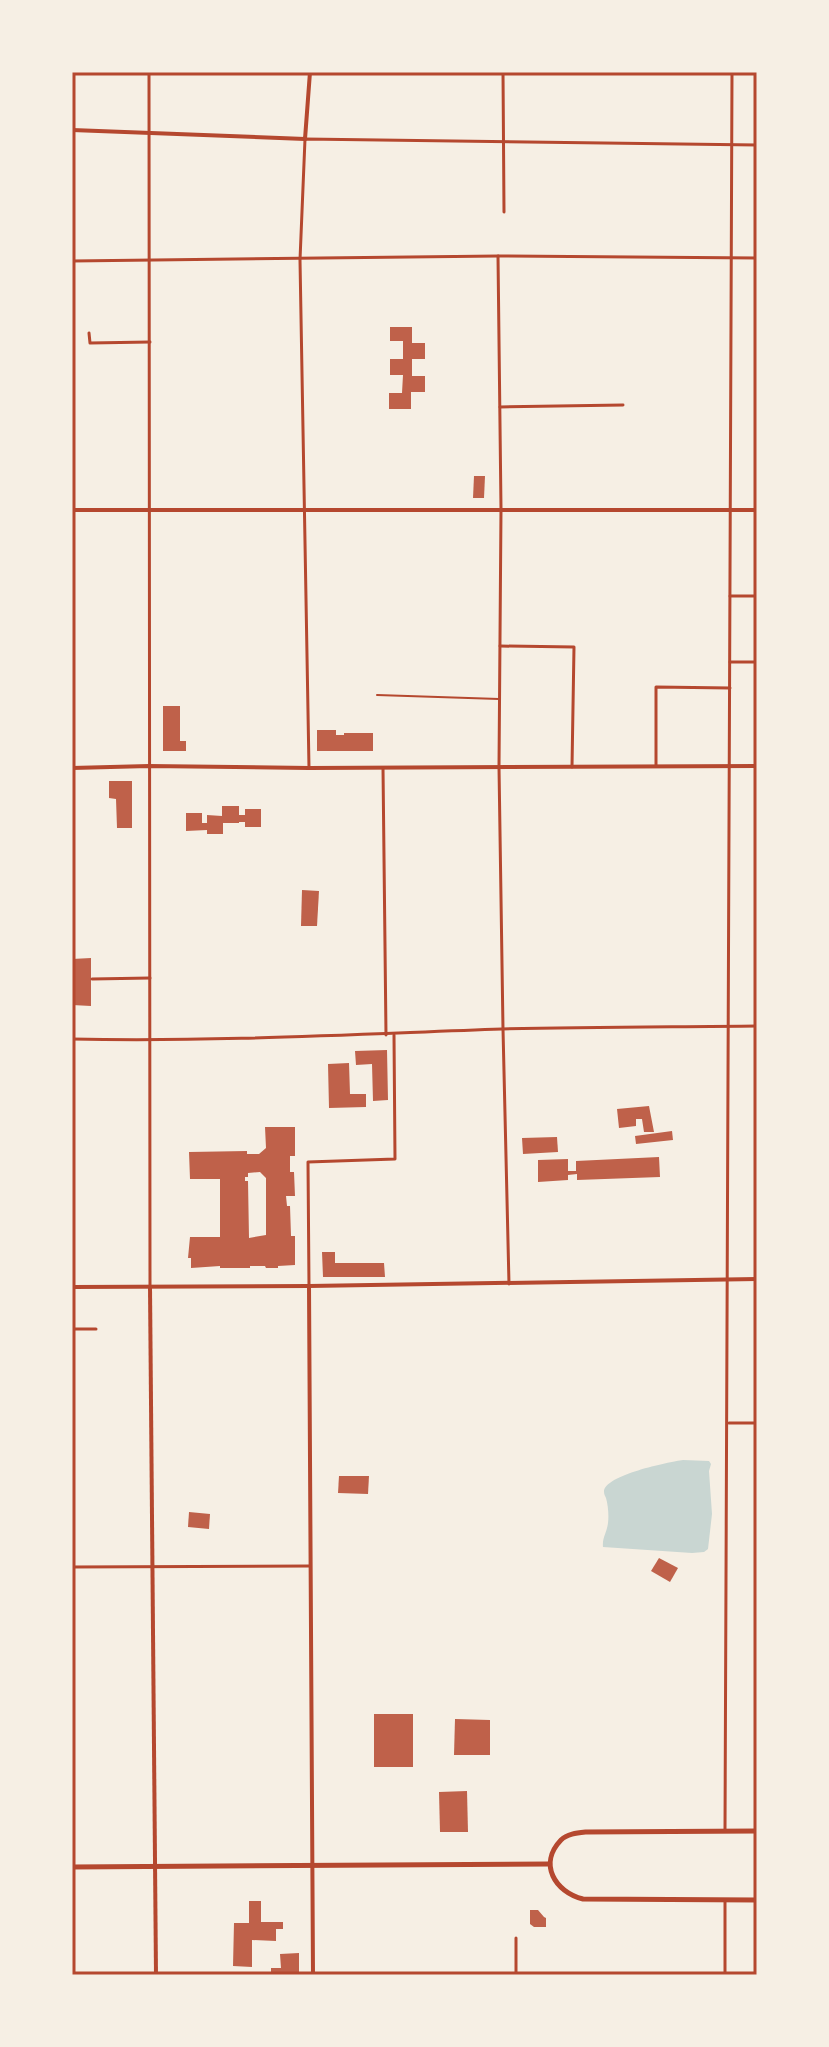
<svg xmlns="http://www.w3.org/2000/svg" width="829" height="2047" viewBox="0 0 829 2047" font-family="Helvetica,sans-serif">
<style>
.water{fill:#c9d6d2}
.building{fill:#bf614a;fill-rule:evenodd}
.lines{fill:none;stroke-linecap:round;stroke-linejoin:round}
.service{stroke:#b5482f;stroke-width:2}
.minor{stroke:#b5482f;stroke-width:3}
.tertiary{stroke:#b5482f;stroke-width:4}
.secondary{stroke:#b5482f;stroke-width:5}
.neatline{fill:none;stroke:#b5482f;stroke-width:3}
</style>
<rect width="100%" height="100%" fill="#f6efe4"/>
<path class="water" d="M683,1460L709,1461L711,1464L709,1471L712,1514L708,1549L704,1552L692,1553L603,1547C602,1538 607,1532 608,1523C609,1515 608,1505 606,1498C605,1496 604,1494 604,1492C604,1475 669,1462 683,1460Z"/>
<g class="building">
<path d="M390,327H412V343H425V359H412V376H425V392H411V409H389V393H402L403,375H390V359H403V341H390Z"/>
<path d="M474,476H485L484,498H473Z"/>
<path d="M163,706H180V741H186V751H163Z"/>
<path d="M317,730H336V735H344V733H373V751H317Z"/>
<path d="M109,781H132V828H117L116,799L109,798Z"/>
<path d="M222,806H239V815H245V809H261V827H245V822H239V823H223V834H207V830L186,831V813H202V823H207V815L222,816Z"/>
<path d="M302,890L319,891L317,926H301Z"/>
<path d="M91,958V1006L72,1005V959Z"/>
<path d="M387,1050L388,1100L373,1101L372,1064L356,1065L355,1051Z"/>
<path d="M349,1063L350,1094H366V1107L329,1108L328,1064Z"/>
<path d="M649,1106L654,1132H644L642,1119H636V1126L619,1128L617,1109Z"/>
<path d="M265,1127H295V1156H290V1172H294L295,1196H286L287,1206H290L291,1236H295V1265L278,1266V1268H266L265,1266H250V1268H220V1266L191,1268V1258H188L190,1237H220V1179H190L189,1152L247,1151V1154H259L266,1148ZM260,1172L266,1178V1235L249,1238L248,1181H245V1177H248V1173Z"/>
<path d="M672,1131L673,1140L636,1144L635,1136Z"/>
<path d="M557,1137L558,1152L523,1154L522,1138Z"/>
<path d="M659,1157L660,1177L577,1180V1174L568,1175V1180L538,1182V1160L568,1159V1171H576V1161Z"/>
<path d="M322,1252H335V1263H384L385,1277H323Z"/>
<path d="M339,1476H369L368,1494L338,1493Z"/>
<path d="M189,1512L210,1514L209,1529L188,1527Z"/>
<path d="M659,1558L678,1568L670,1582L651,1571Z"/>
<rect x="374" y="1714" width="39" height="53"/>
<path d="M455,1719L490,1720V1755H454Z"/>
<path d="M467,1791L468,1832H440L439,1792Z"/>
<path d="M249,1901H261V1922H283V1929H276V1941L252,1940V1967L233,1966L234,1923H249Z"/>
<path d="M530,1910H538L544,1917L546,1918V1927H534L530,1924Z"/>
<path d="M299,1953V1975H271V1968H281L280,1954Z"/>
</g>
<g class="lines">
<path class="service" d="M377,695L499,699"/>
<g class="minor">
<path d="M149,72L150,1287"/>
<path d="M503,72L504,212"/>
<path d="M498,256L501,509L499,767L503,1029L509,1284"/>
<path d="M72,261L498,256L757,258"/>
<path d="M89,333L90,343L150,342"/>
<path d="M500,407L623,405"/>
<path d="M730,596H757"/>
<path d="M500,646L574,647L572,767"/>
<path d="M730,662H757"/>
<path d="M656,766V687L730,688"/>
<path d="M309,768L300,260L305,139L757,145"/>
<path d="M383,768L386,1035"/>
<path d="M92,979L150,978"/>
<path d="M72,1039C216,1042 359,1034 502,1029C587,1027 672,1027 757,1026"/>
<path d="M309,1286L308,1162L395,1159L394,1035"/>
<path d="M72,1329H96"/>
<path d="M729,1423H757"/>
<path d="M72,1567L310,1566"/>
<path d="M725,1831L732,72"/>
<path d="M516,1975V1938"/>
<path d="M725,1975V1900"/>
</g>
<g class="tertiary">
<path d="M72,130L305,139L310,72"/>
<path d="M72,510H757"/>
<path d="M72,768L149,766L309,768L757,766"/>
<path d="M309,1286L313,1975"/>
<path d="M72,1287L309,1286L757,1279"/>
<path d="M150,1287L156,1975"/>
</g>
<g class="secondary">
<path d="M757,1831L586,1832C577,1833 567,1834 561,1840C538,1864 555,1892 583,1899L757,1900"/>
<path d="M72,1867L549,1864"/>
</g>
</g>
<rect width="829" height="2047" fill="none" stroke="#f6efe4" stroke-width="148"/>
<rect x="74" y="74" width="681" height="1899" class="neatline"/>
</svg>
